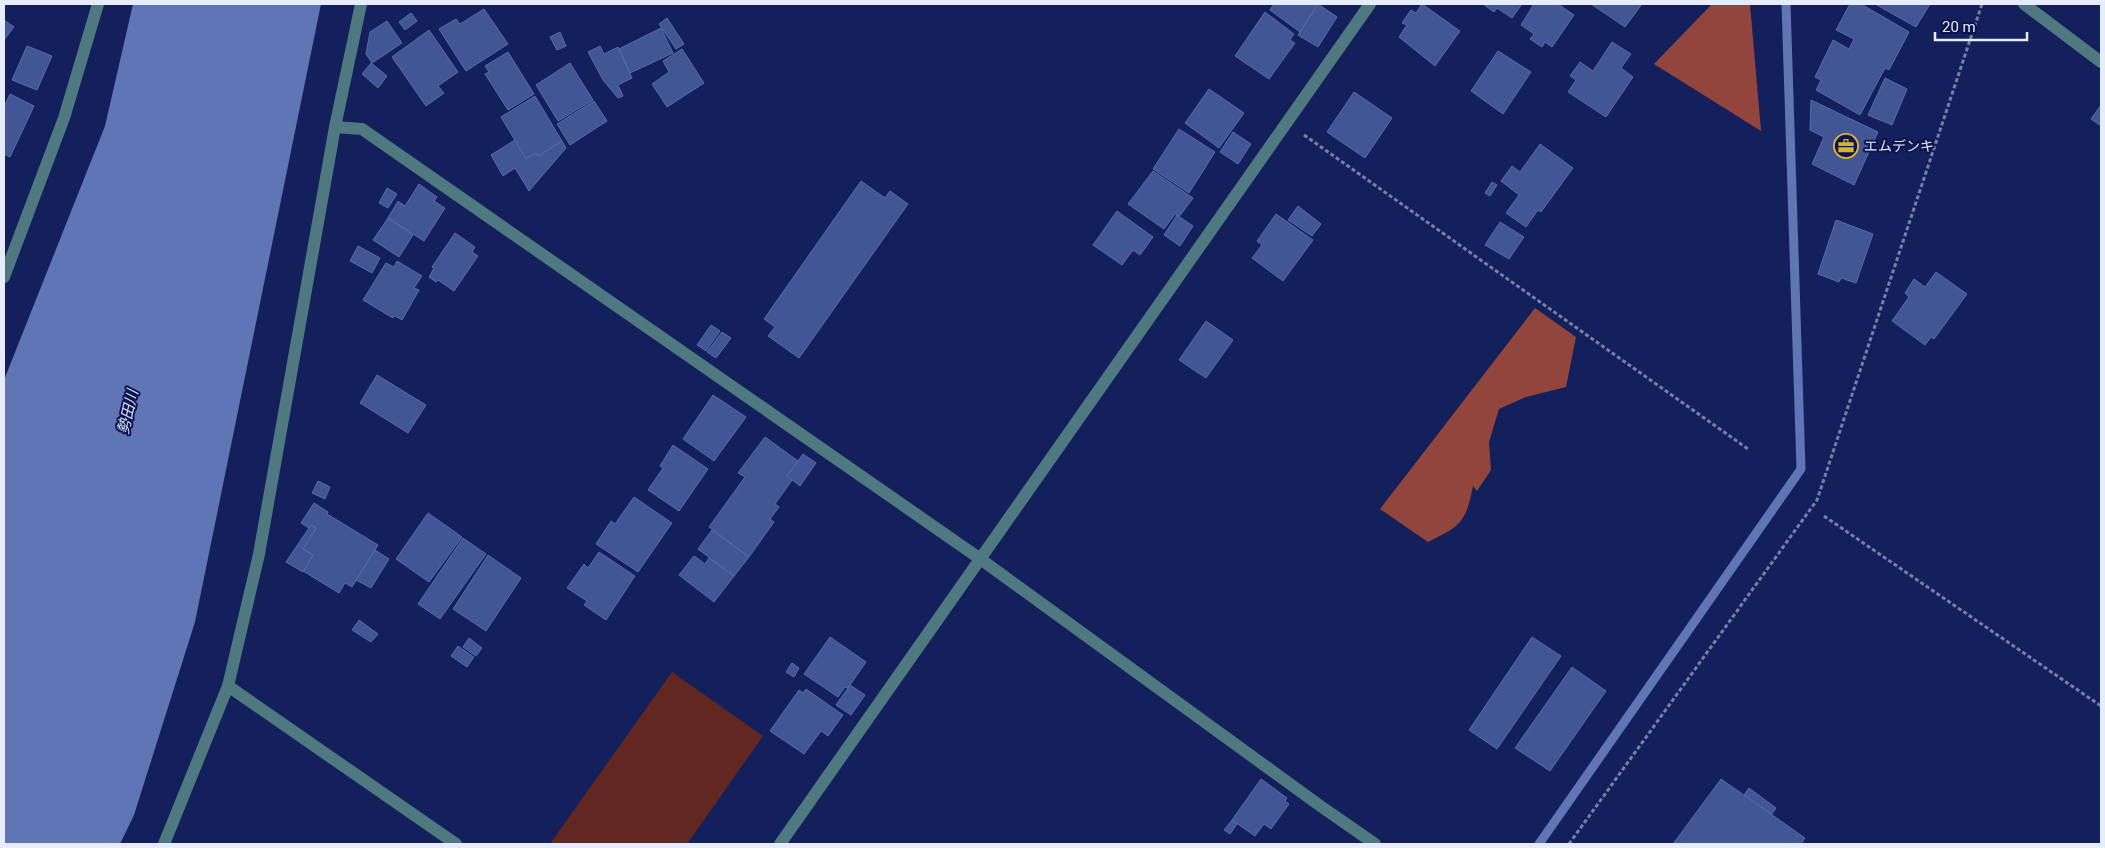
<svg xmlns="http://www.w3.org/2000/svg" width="2105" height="848" viewBox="0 0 2105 848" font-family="Roboto,'Noto Sans JP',sans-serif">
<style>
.green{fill:#622720}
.forest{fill:#91453c}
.water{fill:#5f75b6}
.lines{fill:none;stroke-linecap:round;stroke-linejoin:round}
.stream{stroke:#5f75b6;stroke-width:9}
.building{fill:#425695;stroke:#566cad}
.path{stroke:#7680a6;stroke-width:3;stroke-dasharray:4 2.5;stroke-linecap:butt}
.minor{stroke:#4f7980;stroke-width:12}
.labels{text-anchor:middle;stroke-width:4;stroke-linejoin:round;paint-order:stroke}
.poi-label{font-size:14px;fill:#e6ecfb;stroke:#0b154f;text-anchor:start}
.water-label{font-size:15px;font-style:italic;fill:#d8e0f3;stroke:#0b154f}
</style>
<rect width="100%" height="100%" fill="#13205b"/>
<path class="green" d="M672,672L763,736L687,844H550Z"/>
<g class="forest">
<path d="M1712,4H1750L1761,131L1654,64Z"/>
<path d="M1535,308L1576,337L1566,387L1526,397L1499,409L1489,442L1491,470L1477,491L1473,486C1466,522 1461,526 1428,542L1380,509Z"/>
</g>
<path class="water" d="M133,4H321L195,622L134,815L120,844H4V380L105,126Z"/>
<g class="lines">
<path class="stream" d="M1539,844L1801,469L1786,4"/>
</g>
<g class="building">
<path d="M1274,4H1318L1300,32L1270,10Z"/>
<path d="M1318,4L1337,17L1318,47L1298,35Z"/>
<path d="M1422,4L1460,31L1435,66L1399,37L1407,25L1402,23L1411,10L1416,13Z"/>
<path d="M1483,4H1522L1512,18L1497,8L1494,12Z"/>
<path d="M1534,4H1558L1574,15L1552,47L1545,42L1542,47L1530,39L1534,34L1521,25Z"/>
<path d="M1591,4H1642L1625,27Z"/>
<path d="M1850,4H1861L1909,32L1889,70L1885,68L1860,115L1816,90L1821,80L1815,77L1833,40L1849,49L1854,39L1836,30Z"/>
<path d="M1875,4H1930L1916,27Z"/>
<path d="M484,9L508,44L466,71L439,29L456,19L460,24Z"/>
<path d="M1265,12L1294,34L1290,40L1295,43L1269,79L1235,56Z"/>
<path d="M411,13L417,21L405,30L399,22Z"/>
<path d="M667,18L684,44L676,49L659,24Z"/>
<path d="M4,20L14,27L4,40Z"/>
<path d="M387,21L402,43L372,63L366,54L370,32Z"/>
<path d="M661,28L673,53L630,73L619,49Z"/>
<path d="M429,30L458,72L438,86L444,93L426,106L392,57Z"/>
<path d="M560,32L566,46L557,50L550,37Z"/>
<path d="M1612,42L1631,54L1621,68L1633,77L1606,117L1568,92L1576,80L1570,76L1580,62L1593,71Z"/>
<path d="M27,46L52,56L37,90L12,80Z"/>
<path d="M600,46L604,54L618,47L632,78L618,85L623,96L618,98L603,80L588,52Z"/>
<path d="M682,49L704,83L667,107L652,84L669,72L663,61Z"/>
<path d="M1498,51L1531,72L1503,114L1471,91Z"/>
<path d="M508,52L534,94L508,110L485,74L489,72L485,66Z"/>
<path d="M371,63L387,76L378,88L362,74Z"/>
<path d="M570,63L593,100L558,121L536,85Z"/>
<path d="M1885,78L1907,89L1892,125L1868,115Z"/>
<path d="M1209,89L1244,113L1219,148L1185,123Z"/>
<path d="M1354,92L1392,118L1365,158L1327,132Z"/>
<path d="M10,94L34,106L10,157L4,154V107Z"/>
<path d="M535,96L562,141L538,156L536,153L526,159L501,117Z"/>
<path d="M1811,100L1878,132L1854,185L1812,164L1824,137L1810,130Z"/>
<path d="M594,101L607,121L570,145L557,124Z"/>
<path d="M2101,105V126L2091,119Z"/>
<path d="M1179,129L1215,152L1189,193L1153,169Z"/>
<path d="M1233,132L1251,144L1238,164L1220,152Z"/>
<path d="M515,140L526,159L536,153L538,156L562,141L566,148L529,191L515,168L503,176L491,155Z"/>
<path d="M1540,144L1573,168L1541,212L1538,210L1526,227L1506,213L1519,195L1501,181L1512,166L1520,172Z"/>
<path d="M1153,171L1193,198L1179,217L1175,214L1164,229L1128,204Z"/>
<path d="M861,181L885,198L890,191L908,204L799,358L768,336L775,327L764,319Z"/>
<path d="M1492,182L1497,185L1490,196L1485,193Z"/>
<path d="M419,184L437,197L434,201L445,208L424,241L388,218L398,201L405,206Z"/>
<path d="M387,188L397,194L388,208L379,203Z"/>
<path d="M1298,206L1321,224L1312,236L1288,220Z"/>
<path d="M1117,211L1153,237L1140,255L1133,250L1122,265L1093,245Z"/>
<path d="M1276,214L1313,240L1283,281L1252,258L1262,245L1257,241Z"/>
<path d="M1177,215L1193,226L1180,246L1164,235Z"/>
<path d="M388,218L413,235L399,257L373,240Z"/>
<path d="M1836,220L1873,234L1856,283L1841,278L1839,282L1818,274Z"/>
<path d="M1500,222L1524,237L1509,259L1485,245Z"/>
<path d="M455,233L475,247L472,252L478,256L454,291L438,280L436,282L429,277L434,268L432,267Z"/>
<path d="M358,246L380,258L372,273L350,261Z"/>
<path d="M397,261L422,276L414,288L419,290L402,320L395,316L393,318L363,300L386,263L394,267Z"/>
<path d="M1936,272L1967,294L1934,339L1931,337L1925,345L1892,321L1909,297L1905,293L1914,279L1925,287Z"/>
<path d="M1206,321L1233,340L1206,378L1179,360Z"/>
<path d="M711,325L720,331L706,351L697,345Z"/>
<path d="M722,332L731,338L716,358L707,352Z"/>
<path d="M377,375L426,405L408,433L360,403Z"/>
<path d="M713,395L746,417L714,461L683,439Z"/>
<path d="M765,437L798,461L787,476L792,480L775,504L779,507L770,519L774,522L749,557L709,527L745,477L738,473Z"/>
<path d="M673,445L708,469L679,511L648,490L663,468L660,466Z"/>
<path d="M803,454L816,463L800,486L787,476Z"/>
<path d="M318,481L330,487L325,499L312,493Z"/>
<path d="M634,497L672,523L638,572L596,544L611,521L615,524Z"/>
<path d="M314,503L328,512L327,514L378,545L352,587L345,583L339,593L303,571L313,555L303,549L316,528L311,525L309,528L301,523Z"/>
<path d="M428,513L462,537L429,582L396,559Z"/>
<path d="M311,525L316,528L303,549L313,555L303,572L286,562Z"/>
<path d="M712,530L749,557L734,576L698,549Z"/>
<path d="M463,538L486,554L440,619L418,604Z"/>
<path d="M375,550L389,559L371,588L356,580Z"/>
<path d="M599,552L635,576L606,620L584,605L587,601L567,588L584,564L588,568Z"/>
<path d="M488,555L521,578L486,631L453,609Z"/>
<path d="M694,556L705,564L709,558L734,576L714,602L679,575Z"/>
<path d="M359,620L378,634L371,642L352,630Z"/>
<path d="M830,637L866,662L848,688L845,687L838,697L804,674Z"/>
<path d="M1532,637L1561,656L1497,749L1469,730Z"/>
<path d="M469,638L482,648L476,656L463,647Z"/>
<path d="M458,646L474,657L467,667L451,656Z"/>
<path d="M792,663L799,668L794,677L786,672Z"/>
<path d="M1572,667L1606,691L1550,771L1515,748Z"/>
<path d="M850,685L865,695L851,715L836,705Z"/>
<path d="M806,689L843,715L828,736L821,731L804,754L770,731L799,690L803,693Z"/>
<path d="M1261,779L1287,798L1285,801L1289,804L1271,829L1264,824L1255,836L1232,820Z"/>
<path d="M1721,779L1805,838L1801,844H1673Z"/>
<path d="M1749,788L1776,808L1772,814L1744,795Z"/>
<path d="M1232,820L1237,824L1230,834L1224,830Z"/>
</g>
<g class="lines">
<g class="path">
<path d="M1304,135L1748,449"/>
<path d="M1824,516L2101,706"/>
<path d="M1569,844L1817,500L1982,4"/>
</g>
<g class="minor">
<path d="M2024,4L2101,62"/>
<path d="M335,127L362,129L979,558L1319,805L1375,844"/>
<path d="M4,277L64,118L98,4"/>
<path d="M228,686L456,844"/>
<path d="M164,844L228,686L259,554L335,127L361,4"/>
<path d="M780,844L1370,4"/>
</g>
</g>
<defs>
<symbol id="office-ring" viewBox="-11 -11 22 22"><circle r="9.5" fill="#0b154f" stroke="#ddb233" stroke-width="1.5"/><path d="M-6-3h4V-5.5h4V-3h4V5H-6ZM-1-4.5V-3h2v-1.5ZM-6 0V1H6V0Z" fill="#ddb233"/></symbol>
</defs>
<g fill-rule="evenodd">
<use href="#office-ring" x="1832" y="132" width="28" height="28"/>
</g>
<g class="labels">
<g class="poi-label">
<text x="1864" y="151">エムデンキ</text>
</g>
<g class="water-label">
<text transform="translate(128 412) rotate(-77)" y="5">勢田川</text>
</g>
</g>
<rect width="2105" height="848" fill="none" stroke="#e6ecfb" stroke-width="10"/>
<path d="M1935 32v8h92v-8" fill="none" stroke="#e6ecfb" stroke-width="2.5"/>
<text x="1942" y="32" font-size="15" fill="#e6ecfb" stroke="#0b154f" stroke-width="4" paint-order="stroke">20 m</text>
</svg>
